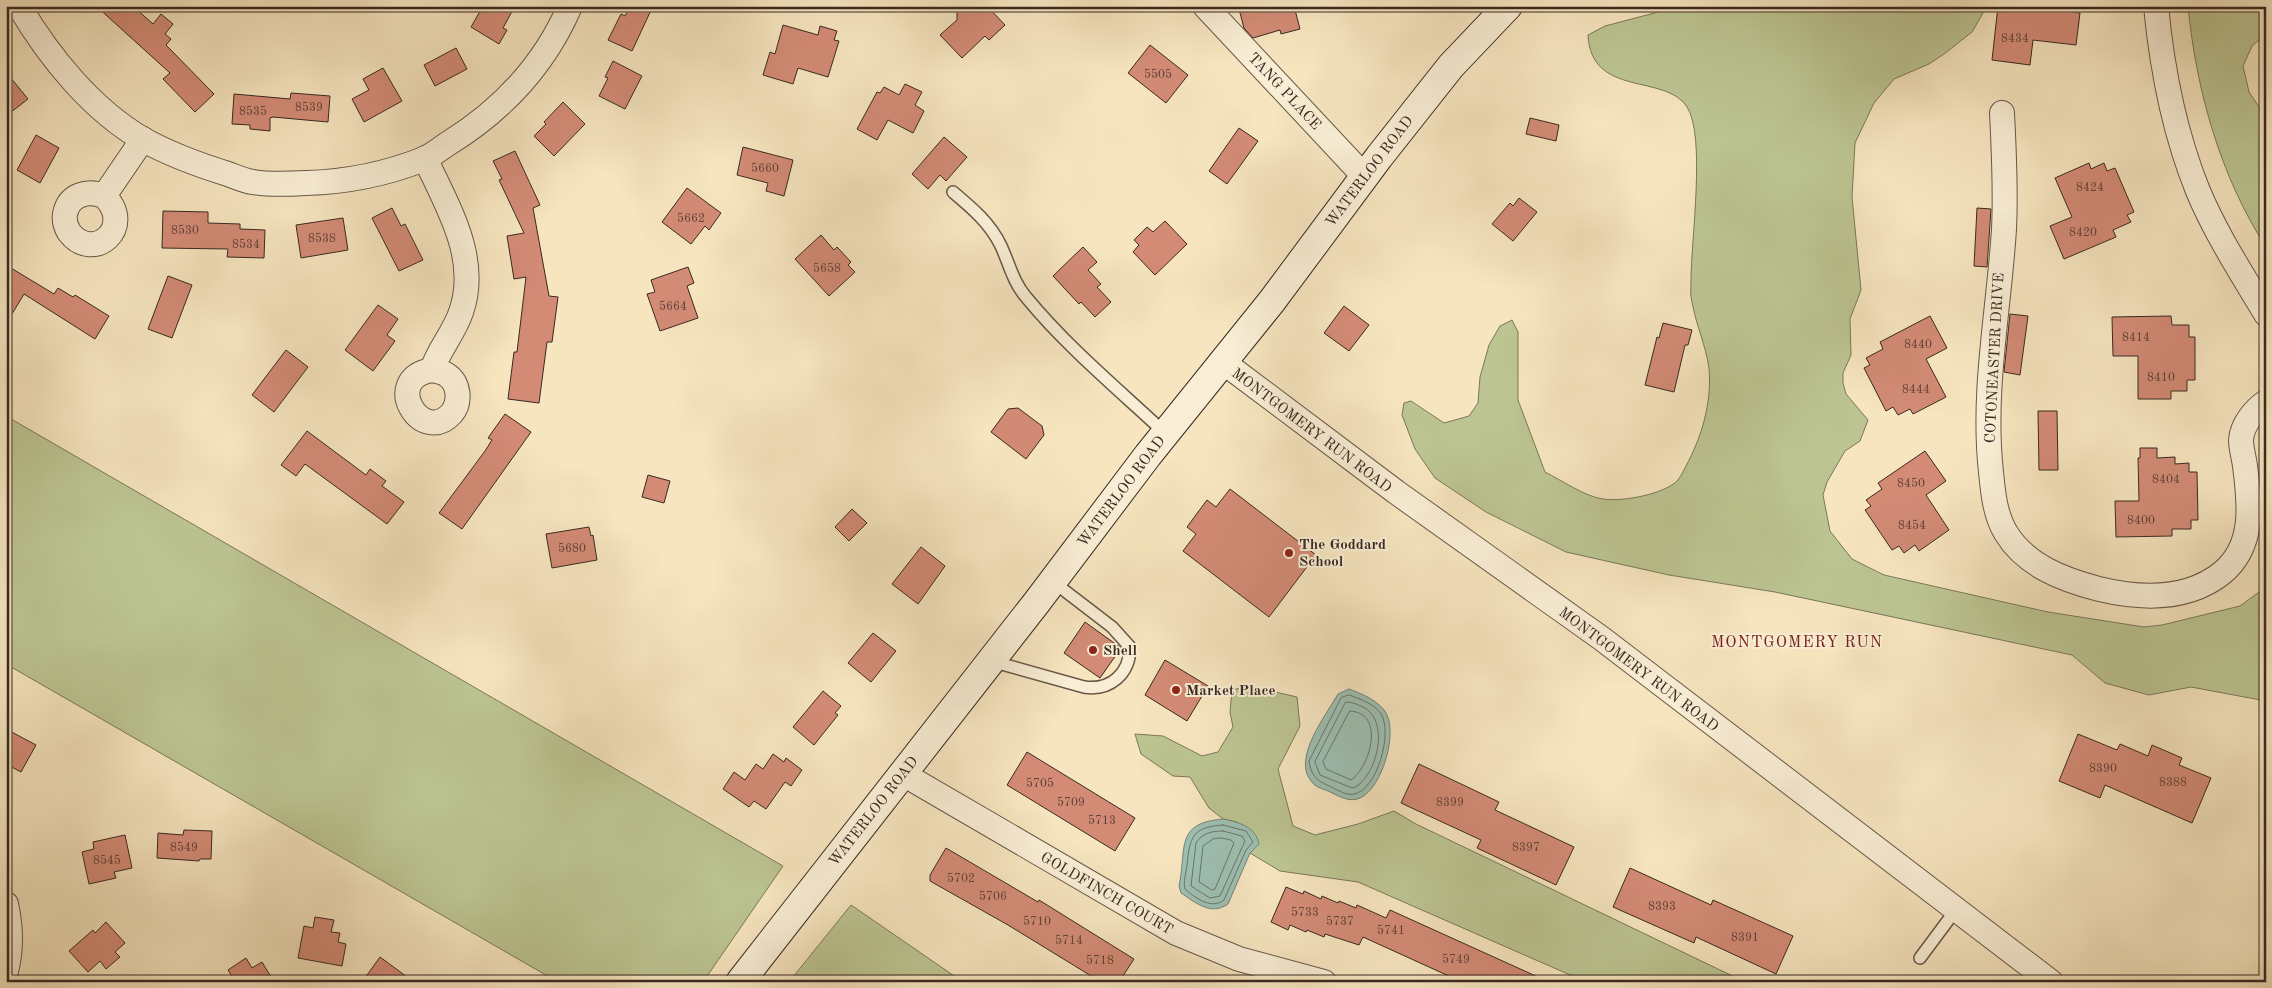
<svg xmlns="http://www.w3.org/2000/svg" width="2272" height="988" viewBox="0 0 2272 988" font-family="'Old Standard TT',serif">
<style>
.green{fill:#bcc592;stroke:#7a775a}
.water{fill:#9dbfb2;stroke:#758378}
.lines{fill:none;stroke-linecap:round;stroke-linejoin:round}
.shore{stroke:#6b746a;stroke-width:1}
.building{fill:#d38b76;stroke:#392922}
.service-casing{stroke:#685849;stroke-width:14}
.minor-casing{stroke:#685849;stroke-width:26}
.secondary-casing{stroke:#392922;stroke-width:30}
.service{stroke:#f9eed5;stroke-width:11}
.minor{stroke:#f9eed5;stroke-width:24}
.secondary{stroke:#f9eed5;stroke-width:28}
.poi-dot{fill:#8f2418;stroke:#f9eed5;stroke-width:2}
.labels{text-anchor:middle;stroke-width:4;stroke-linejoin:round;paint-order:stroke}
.number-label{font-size:12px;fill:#604237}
.street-label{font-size:15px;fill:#392922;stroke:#f9eed5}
.poi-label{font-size:15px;font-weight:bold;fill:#392922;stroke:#f9eed5;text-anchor:start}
.neighbourhood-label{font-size:16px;letter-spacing:1px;fill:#7a1f14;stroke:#f9eed5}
</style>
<rect width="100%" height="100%" fill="#f6e5bf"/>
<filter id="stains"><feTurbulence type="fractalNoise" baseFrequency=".004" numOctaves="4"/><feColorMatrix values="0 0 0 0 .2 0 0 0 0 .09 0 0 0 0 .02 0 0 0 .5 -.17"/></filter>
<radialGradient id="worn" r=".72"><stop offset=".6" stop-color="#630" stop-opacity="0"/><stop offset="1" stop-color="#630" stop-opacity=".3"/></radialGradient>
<g class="green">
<path d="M1681,6H1987L1972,32L1944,54L1929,64L1894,79L1874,103L1855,143L1852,197L1861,290L1850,319L1851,355L1843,373V383L1846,394L1868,420L1860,441L1845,451L1827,482L1823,495L1830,531L1852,559L1884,575L2048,612L2144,627L2162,625L2240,606L2266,587V701L2191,687L2149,695L2105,683L2072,655L1775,592L1669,575L1566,552L1486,512L1435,478L1415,449L1402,415L1404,403L1411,401L1444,423L1469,416L1478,403L1480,377L1489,345L1500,326L1512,320L1518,332V400L1545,472C1561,480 1586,497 1603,499C1623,502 1665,494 1678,480C1681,476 1684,470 1686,466C1702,436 1712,403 1709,368C1706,346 1696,325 1692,302C1690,295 1691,287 1691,280C1691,241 1706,136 1687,107C1665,73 1591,98 1588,35L1605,26Z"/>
<path d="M2188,6H2266V34L2252,46L2243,66L2249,92L2266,117V247C2220,176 2196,89 2188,6Z"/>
<path d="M6,416L783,866L703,982H558L6,664Z"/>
<path d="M1249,686L1297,697L1300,726L1278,769L1293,826L1315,835L1358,824L1394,811L1416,824L1745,982H1586L1358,882L1280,871L1250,853L1259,844L1237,822L1223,819L1209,808L1190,777L1173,776L1141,754L1135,734L1163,736L1202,756L1218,752L1233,727L1230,712L1232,690Z"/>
<path d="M851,905L963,982H789Z"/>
</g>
<g class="water">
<path d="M1349,689C1362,694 1375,699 1384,710C1400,729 1382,789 1360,798C1349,803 1339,796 1328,791C1323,789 1315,787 1312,782C1291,760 1326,715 1338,694Z"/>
<path d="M1223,819C1239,822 1256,827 1259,844L1250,853L1228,904C1211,916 1196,903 1181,893L1179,886C1187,849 1174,823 1223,819Z"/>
</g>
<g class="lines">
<g class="shore">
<path d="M1349,695C1360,699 1375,704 1381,714C1393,733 1377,790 1354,794C1346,796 1336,789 1329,786C1316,780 1311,775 1309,761L1341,698Z"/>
<path d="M1346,702C1352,702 1356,704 1361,706C1394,720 1374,783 1352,788L1320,775L1315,762Z"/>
<path d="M1350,711C1386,713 1370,767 1351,780L1326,769L1323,762Z"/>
<path d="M1223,825L1246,831L1253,842L1246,850L1224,900C1212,910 1195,898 1185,889C1183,882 1186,873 1187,865C1190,837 1192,827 1223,825Z"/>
<path d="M1223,831L1242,836L1245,841L1220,896L1210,898L1191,886L1196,843C1202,833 1212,831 1223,831Z"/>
<path d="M1222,838L1231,840L1234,843L1215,889L1212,890L1199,882L1203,846L1213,839Z"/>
</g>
</g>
<g class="building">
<path d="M96,6H133L153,24L161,14L173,24L165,34L171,39L166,45L214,94L195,112L163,79L170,73Z"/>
<path d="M483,6H515L503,28L507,30L499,44L471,27Z"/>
<path d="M630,6H653L632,51L608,40L621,14L625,16Z"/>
<path d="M971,6H987L1005,25L989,40L985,36L962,58L940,35L957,20V10L966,11Z"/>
<path d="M1248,6H1294L1300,29L1281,34L1280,30L1253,38L1244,28L1239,9Z"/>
<path d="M1998,6H2073L2072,12L2080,13L2076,45L2033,40L2030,65L1992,60Z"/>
<path d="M783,25L818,35L820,26L837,31L834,40L839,41L828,77L798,68L793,84L763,75L770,52L775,54Z"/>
<path d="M1150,45L1188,75L1166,103L1128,73Z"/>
<path d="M456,48L467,69L435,86L424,65Z"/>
<path d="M613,61L642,76L625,109L599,96L608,78L605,77Z"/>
<path d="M383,68L402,101L364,122L352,99L369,90L363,79Z"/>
<path d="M6,72L28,99L6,116Z"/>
<path d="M905,84L922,92L915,105L924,111L913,133L888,120L877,140L857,129L877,92L880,93L884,87L899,95Z"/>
<path d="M291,93L330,96L328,122L273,117L270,118V131L250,129V125L232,124L234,94L290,99Z"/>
<path d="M563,102L585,124L554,156L534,136L546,124L544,122Z"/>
<path d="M1530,118L1559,125L1556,141L1526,134Z"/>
<path d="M1239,128L1258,141L1227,184L1209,171Z"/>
<path d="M36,135L59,148L40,183L17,170Z"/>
<path d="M944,137L967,157L946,181L940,175L928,189L912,174Z"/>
<path d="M743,147L793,160L784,196L766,191L768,183L737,175Z"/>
<path d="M515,151L540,205L533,208L549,296L558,297L552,342H547L539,403L508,399L514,352H517L526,277L514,279L507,236L524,233L499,180L502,179L493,161Z"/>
<path d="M2089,163L2091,169L2104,163L2107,171L2115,168L2134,212L2127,215L2131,222L2113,230L2116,237L2064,259L2050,226L2072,217L2055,178Z"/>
<path d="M687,188L721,213L709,230L705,226L691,244L662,222Z"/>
<path d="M1519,198L1537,212L1513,241L1492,224L1510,203L1513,206Z"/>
<path d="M392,208L401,226L405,224L423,260L399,271L372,218Z"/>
<path d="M1977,208L1991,209L1987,267L1974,266Z"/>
<path d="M163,211L208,212V223L240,224V229L265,230L264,258L227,257L228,249L162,248Z"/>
<path d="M343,218L348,250L301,258L296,225Z"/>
<path d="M1165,221L1187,244L1155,275L1133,252L1139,245L1134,240L1147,227L1153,232Z"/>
<path d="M821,235L834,250L837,247L851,262L848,265L855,272L829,296L795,259Z"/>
<path d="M1083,247L1097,262L1088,270L1101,284L1097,287L1111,302L1095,317L1081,302L1079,304L1053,276Z"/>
<path d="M6,265L54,294L58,288L73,297L75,295L109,316L95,339L24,294L6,324Z"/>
<path d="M688,267L694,283L687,286L698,318L660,331L647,294L655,292L651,280Z"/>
<path d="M168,276L192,285L172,338L148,329Z"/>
<path d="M378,305L398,319L387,335L395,341L373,371L345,350Z"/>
<path d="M1344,306L1369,325L1349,351L1324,333Z"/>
<path d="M2010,314L2028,316L2020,375L2004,372Z"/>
<path d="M1930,316L1947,348L1926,359L1946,397L1913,414L1910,409L1898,415L1893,407L1886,411L1864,368L1870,365L1866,358L1883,349L1880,342Z"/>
<path d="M2171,316L2172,325H2189V337H2195V380H2187V391H2171V399H2138V356H2113L2112,317Z"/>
<path d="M1663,323L1692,330L1688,345H1685L1674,392L1645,385L1657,337L1659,338Z"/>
<path d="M286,350L308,367L274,412L252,395Z"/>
<path d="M1018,408L1042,426L1044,435L1026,459L991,432L1008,409Z"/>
<path d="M2038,411H2057L2058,470H2039Z"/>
<path d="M505,414L531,432L462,529L439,513L485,451L492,440L488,438Z"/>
<path d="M307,431L366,475L370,469L386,481L382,486L404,502L387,524L305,464L296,476L281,465Z"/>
<path d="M2140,448H2157V458L2175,457V464L2189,463V472H2197L2198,520H2191V529H2172V536L2116,537L2115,501H2139L2138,458H2140Z"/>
<path d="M1925,451L1946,481L1926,495L1949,530L1919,551L1915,545L1904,553L1899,546L1892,550L1865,510L1871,506L1866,500L1882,489L1878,483Z"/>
<path d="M648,475L670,481L664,503L642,497Z"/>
<path d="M1230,489L1316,555L1269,617L1183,551L1196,534L1187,527L1207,500L1216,507Z"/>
<path d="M852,509L867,523L849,541L835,527Z"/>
<path d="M589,527L591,536L593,535L597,560L552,568L546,534Z"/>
<path d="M921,547L945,566L918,604L892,584Z"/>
<path d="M1085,622L1121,648L1100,678L1064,653Z"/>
<path d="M873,633L896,651L871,682L848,663Z"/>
<path d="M1165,660L1208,686L1187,721L1145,695Z"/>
<path d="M823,691L841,706L835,713L838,715L814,745L793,727Z"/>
<path d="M6,729L36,745L21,772L6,764Z"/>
<path d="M2078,734L2117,750L2120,744L2148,756L2152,745L2182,758L2179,765L2211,778L2192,823L2105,785L2100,798L2059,781Z"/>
<path d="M1027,752L1135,818L1115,851L1007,785Z"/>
<path d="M773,754L784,762L786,758L802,770L791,786L785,782L766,809L754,801L749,807L723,789L734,772L745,780L756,764L763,769Z"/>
<path d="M1419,764L1499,802L1495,810L1574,847L1556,885L1477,848L1481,840L1401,803Z"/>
<path d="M184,830L212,831L211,859H200L199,861L157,858L158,833L183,835Z"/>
<path d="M125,835L132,868L114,872L116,878L89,884L82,852L94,849L93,842Z"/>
<path d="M946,848L1038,902L1039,900L1134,959L1119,982H1101L1008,925L930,881V875Z"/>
<path d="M1630,868L1711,905L1713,900L1793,936L1776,974L1696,937L1694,943L1613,907Z"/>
<path d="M1286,887L1303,894L1304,891L1321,899L1322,896L1338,903L1339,901L1356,908L1357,905L1386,918L1390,910L1549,982H1462L1363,937L1359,945L1325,934L1324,937L1307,930L1306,932L1290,925L1288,930L1271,922Z"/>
<path d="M315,917L334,920L331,932L340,933L338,942L346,944L342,966L298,958L304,926L313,928Z"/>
<path d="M106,922L125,943L115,952L120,957L106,969L100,961L88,972L69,951L93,930L95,933Z"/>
<path d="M380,957L414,982H362Z"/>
<path d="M246,958L252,968L262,962L274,982H230L234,980L228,970Z"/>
</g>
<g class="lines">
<defs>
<g id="service">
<path d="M953,192C972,208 990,223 1001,246C1009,263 1013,282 1026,297C1067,347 1118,389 1165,433"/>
<path d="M991,661L1084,687C1110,691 1130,674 1130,647L1112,627L1052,581"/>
<path d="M1920,958L1955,911"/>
</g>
<g id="minor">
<path d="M19,6C49,57 92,110 144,140C171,155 199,165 228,174C236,177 245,181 253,182C270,185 289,184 306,183C346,182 386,174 424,159C433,155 441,148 449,143C502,110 545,64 570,6"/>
<path d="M1205,6L1364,176"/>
<path d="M2156,6C2162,69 2174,132 2198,191C2216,234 2242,274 2266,314"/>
<path d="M2002,113C2004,152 2006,190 2004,229C1999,310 1982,391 1991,472C1993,493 1995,515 2006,533C2026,566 2064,580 2099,589C2141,599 2187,601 2222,573C2255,546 2250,504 2245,466C2244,458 2241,448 2241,440C2242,425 2254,410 2266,402"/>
<path d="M425,158C447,206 480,258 461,312C454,333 439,349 432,370C437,371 443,372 447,375C459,383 461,402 452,413C422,447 380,379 432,370"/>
<path d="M104,196C136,227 93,264 69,232C66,227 64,220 65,214C69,194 88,190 104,196L143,139"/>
<path d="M1223,362L1396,492L1601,638L2051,982"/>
<path d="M903,774L1176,933L1239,959L1324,982"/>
<path d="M6,904C11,927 12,948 6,971"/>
</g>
<path id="secondary" d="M740,982L1037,602L1148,455L1272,301L1379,157L1451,66L1508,6"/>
</defs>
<use href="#service" class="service-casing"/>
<use href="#minor" class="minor-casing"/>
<use href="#secondary" class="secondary-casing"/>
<use href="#service" class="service"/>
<use href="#minor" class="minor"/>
<use href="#secondary" class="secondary"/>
</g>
<g class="poi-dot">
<circle cx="1289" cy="553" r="5"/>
<circle cx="1093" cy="650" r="5"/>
<circle cx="1176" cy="690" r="5"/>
</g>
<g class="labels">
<g class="number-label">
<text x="2015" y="42">8434</text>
<text x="1158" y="78">5505</text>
<text x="309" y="111">8539</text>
<text x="253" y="115">8535</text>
<text x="765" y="172">5660</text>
<text x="2090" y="191">8424</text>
<text x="691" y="222">5662</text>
<text x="185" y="234">8530</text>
<text x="2083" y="236">8420</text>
<text x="322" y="242">8538</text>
<text x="246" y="248">8534</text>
<text x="827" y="272">5658</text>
<text x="673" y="310">5664</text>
<text x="2136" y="341">8414</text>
<text x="1918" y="348">8440</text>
<text x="2161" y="381">8410</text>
<text x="1916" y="393">8444</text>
<text x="2166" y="483">8404</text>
<text x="1911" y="487">8450</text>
<text x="2141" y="524">8400</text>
<text x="1912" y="529">8454</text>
<text x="572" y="552">5680</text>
<text x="2103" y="772">8390</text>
<text x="2173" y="786">8388</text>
<text x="1040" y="787">5705</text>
<text x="1071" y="806">5709</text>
<text x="1450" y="806">8399</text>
<text x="1102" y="824">5713</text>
<text x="184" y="851">8549</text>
<text x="1526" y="851">8397</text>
<text x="107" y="864">8545</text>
<text x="961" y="882">5702</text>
<text x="993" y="900">5706</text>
<text x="1662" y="910">8393</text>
<text x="1305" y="916">5733</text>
<text x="1037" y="925">5710</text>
<text x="1340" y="925">5737</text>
<text x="1391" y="934">5741</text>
<text x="1745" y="941">8391</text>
<text x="1069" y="944">5714</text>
<text x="1456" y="963">5749</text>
<text x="1100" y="964">5718</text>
</g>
<g class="street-label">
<text transform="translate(1285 91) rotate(47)" y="5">TANG PLACE</text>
<text transform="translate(1369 171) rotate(-53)" y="5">WATERLOO ROAD</text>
<text transform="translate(1994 358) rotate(-87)" y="5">COTONEASTER DRIVE</text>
<text transform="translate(1312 430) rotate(37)" y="5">MONTGOMERY RUN ROAD</text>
<text transform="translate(1121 491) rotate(-53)" y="5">WATERLOO ROAD</text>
<text transform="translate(1639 669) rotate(37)" y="5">MONTGOMERY RUN ROAD</text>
<text transform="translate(873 811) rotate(-52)" y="5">WATERLOO ROAD</text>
<text transform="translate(1107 893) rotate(30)" y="5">GOLDFINCH COURT</text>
</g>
<g class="poi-label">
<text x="1299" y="549">The Goddard<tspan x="1299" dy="17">School</tspan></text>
<text x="1103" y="655">Shell</text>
<text x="1186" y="695">Market Place</text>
</g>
<g class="neighbourhood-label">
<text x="1797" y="647">MONTGOMERY RUN</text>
</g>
</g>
<rect width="2272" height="988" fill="none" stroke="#f6e5bf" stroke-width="25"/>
<rect x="8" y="8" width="2257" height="973" fill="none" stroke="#392922" stroke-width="2.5"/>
<rect x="12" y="12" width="2247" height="963" fill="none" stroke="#392922"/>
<rect width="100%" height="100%" filter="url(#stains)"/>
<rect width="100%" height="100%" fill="url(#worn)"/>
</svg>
